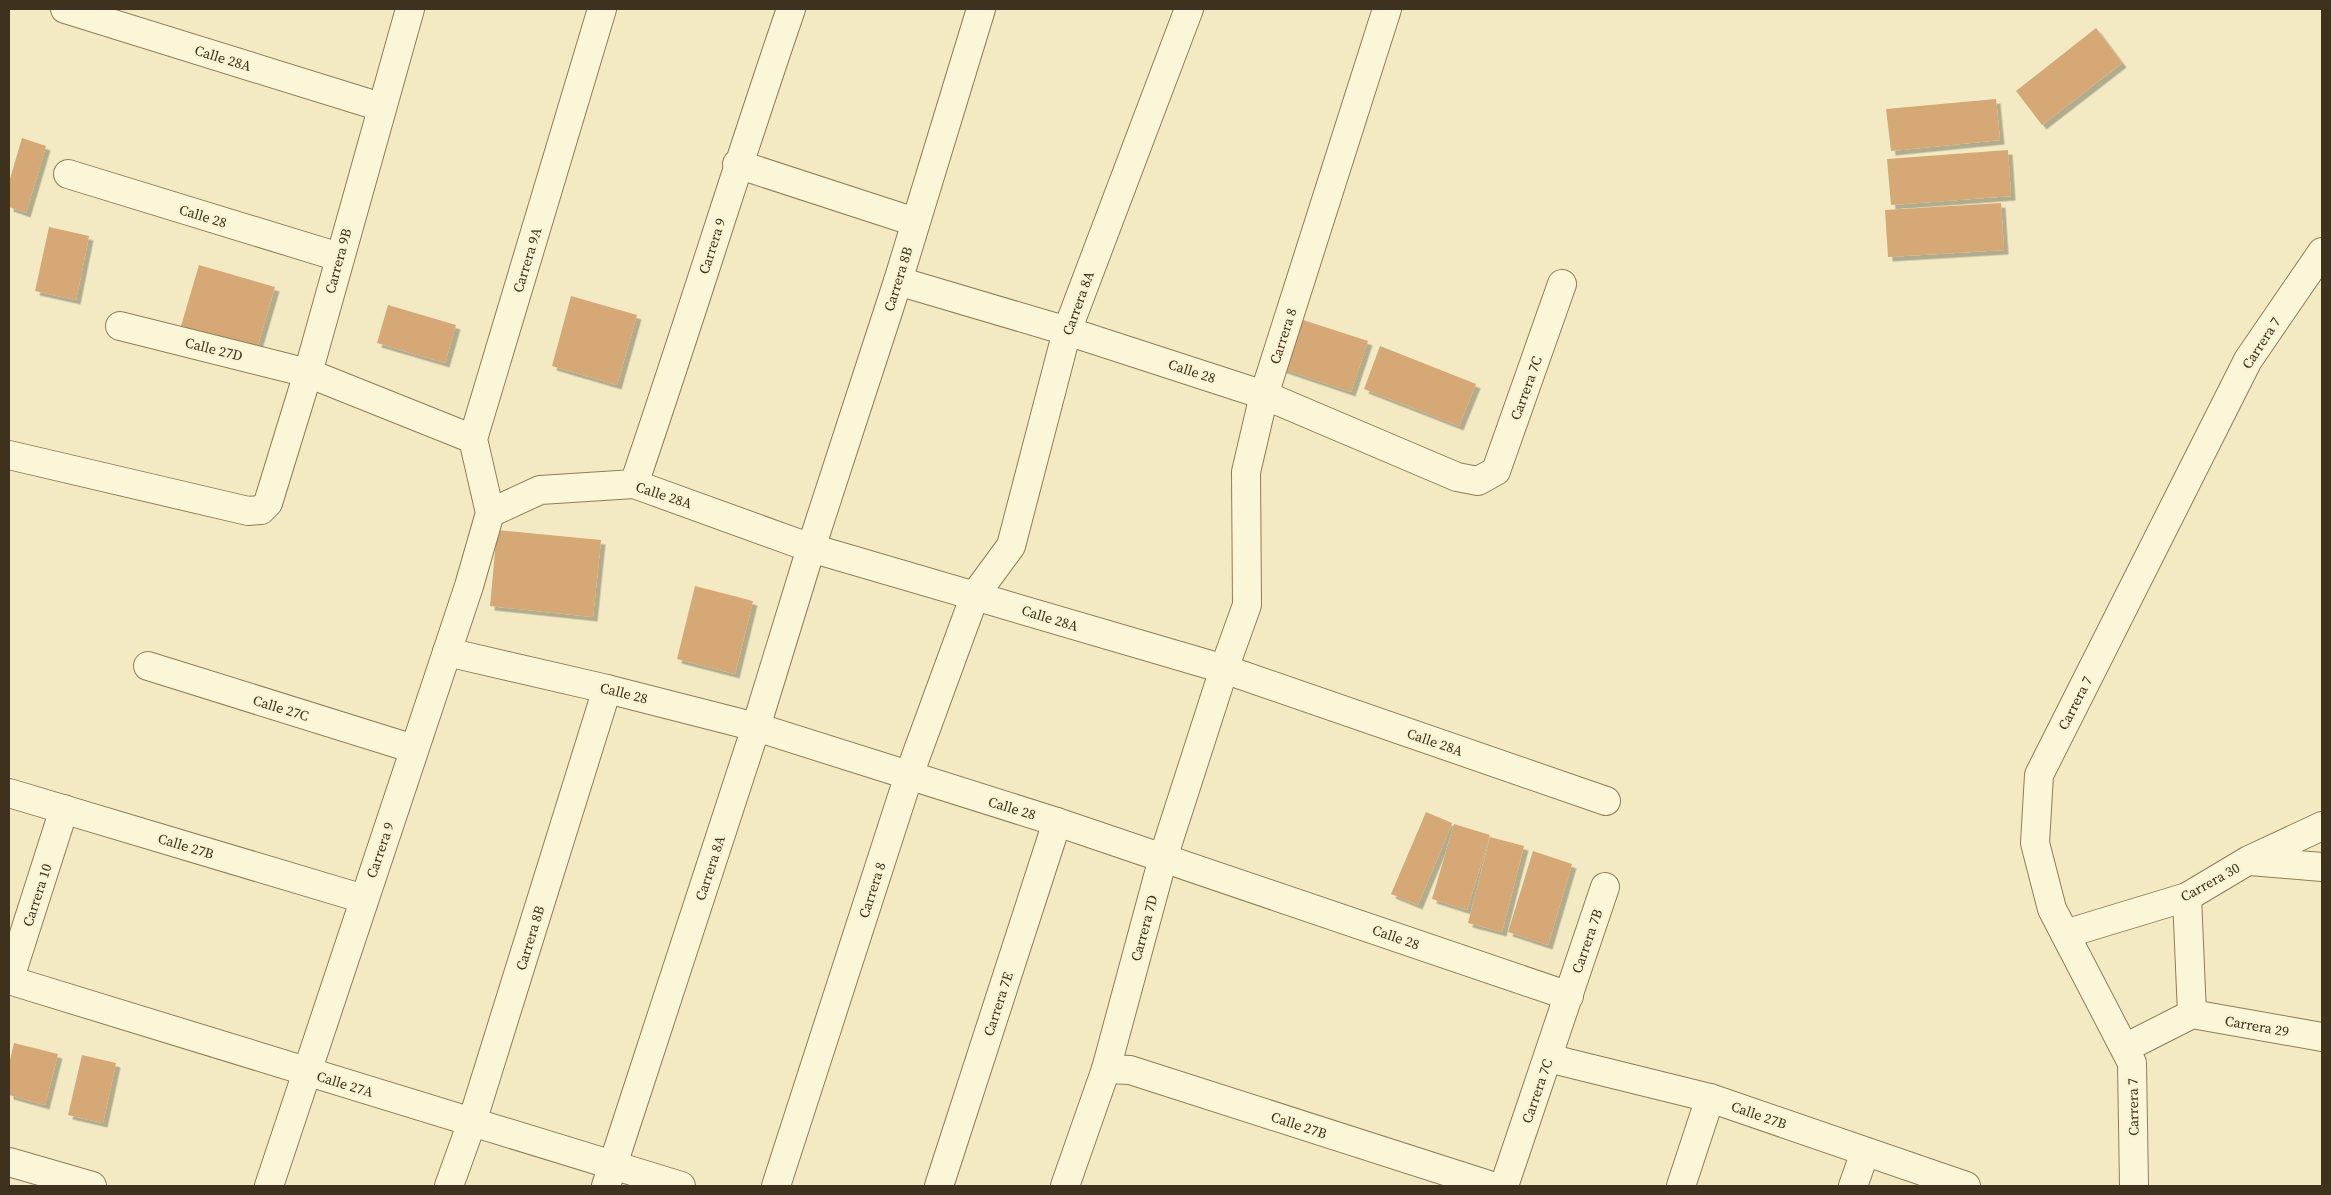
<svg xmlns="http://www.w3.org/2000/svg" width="2331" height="1195" viewBox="0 0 2331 1195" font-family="'Source Serif 4',serif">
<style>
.building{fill:#d5a875;filter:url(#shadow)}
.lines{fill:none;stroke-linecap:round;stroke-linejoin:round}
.minor-casing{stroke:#907c57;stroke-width:30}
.minor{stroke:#fcf6d8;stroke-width:28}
.labels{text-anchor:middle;stroke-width:4;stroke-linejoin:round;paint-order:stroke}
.street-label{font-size:14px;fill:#3e311d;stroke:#f9f3d4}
</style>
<defs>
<filter id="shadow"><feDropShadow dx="4.5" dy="4.5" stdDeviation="0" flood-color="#0004"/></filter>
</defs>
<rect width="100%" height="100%" fill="#f3eac3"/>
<g class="building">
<path d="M2096,28L2122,63L2042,125L2016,91Z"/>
<path d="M1996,99L2000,140L1891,151L1886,109Z"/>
<path d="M22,138L46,146L26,213L9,207V182Z"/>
<path d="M2008,150L2011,196L1891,205L1887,159Z"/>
<path d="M2001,203L2004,250L1888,257L1885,210Z"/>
<path d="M49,227L89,236L76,300L35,291Z"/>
<path d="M199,265L275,287L257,348L181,326Z"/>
<path d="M571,296L637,315L617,385L552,366Z"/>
<path d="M388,305L456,325L445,363L377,343Z"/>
<path d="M1297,318L1368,341L1351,392L1280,368Z"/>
<path d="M1380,346L1476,384L1459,426L1364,389Z"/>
<path d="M497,530L601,540L593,617L490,606Z"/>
<path d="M695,586L753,601L735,674L677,659Z"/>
<path d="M1426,812L1452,823L1418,905L1391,894Z"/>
<path d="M1454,824L1490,835L1467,910L1432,899Z"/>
<path d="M1490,837L1524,846L1502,932L1468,923Z"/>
<path d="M1533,851L1572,864L1548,945L1508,932Z"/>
<path d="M14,1043L58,1054L45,1105L9,1095V1064Z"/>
<path d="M82,1055L116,1063L103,1123L68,1115Z"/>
</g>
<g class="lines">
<defs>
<g id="minor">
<path d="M65,9L381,107"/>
<path d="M737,164L915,222"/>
<path d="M68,174L339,257"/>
<path d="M898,281L1067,331L1264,395L1457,477L1478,481L1496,471L1562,284"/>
<path d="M120,326L308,373L473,439"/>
<path d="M9,455L248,511L261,510L268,503L308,373L410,9"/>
<path d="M634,484C688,326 737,166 791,9"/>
<path d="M490,513L540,490L634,484L811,548L1224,669L1606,801"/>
<path d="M447,652L607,689L756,727L1057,822L1569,996"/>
<path d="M148,666L414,749"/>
<path d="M9,793L364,899"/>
<path d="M2250,861L2322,867"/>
<path d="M2187,897L2192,1014"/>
<path d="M2065,934L2187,897L2249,860L2322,826"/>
<path d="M9,980L681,1186"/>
<path d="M9,981L64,809"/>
<path d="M2192,1014L2322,1037"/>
<path d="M2125,1048L2192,1014"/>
<path d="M1548,1058L1710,1098L1966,1186"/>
<path d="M1106,1069L1130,1070L1492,1186"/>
<path d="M9,1162L92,1186"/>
<path d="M269,1186L469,586L490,513L473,439L602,9"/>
<path d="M449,1186L472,1122L607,689"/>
<path d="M606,1186L756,727L811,548L898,281L981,9"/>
<path d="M776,1186L909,775L975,595L1011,546L1067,331L1189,9"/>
<path d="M939,1186L1057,822"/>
<path d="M1065,1186L1106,1069L1163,858L1224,669L1247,605L1246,472L1264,395L1387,9"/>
<path d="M1504,1186L1605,887"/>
<path d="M1681,1186L1710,1098"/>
<path d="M1853,1186L1865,1152"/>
<path d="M2134,1186L2132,1063L2052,909L2035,843L2039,775L2248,360L2322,252"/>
</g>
</defs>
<use href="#minor" class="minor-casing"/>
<use href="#minor" class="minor"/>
</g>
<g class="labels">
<g class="street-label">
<text transform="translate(223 58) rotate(17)" y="5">Calle 28A</text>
<text transform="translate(203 216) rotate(17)" y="5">Calle 28</text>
<text transform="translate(712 246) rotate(-72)" y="5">Carrera 9</text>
<text transform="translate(527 260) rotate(-73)" y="5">Carrera 9A</text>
<text transform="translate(338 261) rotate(-75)" y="5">Carrera 9B</text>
<text transform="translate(898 279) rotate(-73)" y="5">Carrera 8B</text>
<text transform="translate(1078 303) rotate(-70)" y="5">Carrera 8A</text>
<text transform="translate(1283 336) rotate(-72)" y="5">Carrera 8</text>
<text transform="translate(2261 343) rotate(-57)" y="5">Carrera 7</text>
<text transform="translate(214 349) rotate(14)" y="5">Calle 27D</text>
<text transform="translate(1192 371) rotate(18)" y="5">Calle 28</text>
<text transform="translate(1526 388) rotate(-70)" y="5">Carrera 7C</text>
<text transform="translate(664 495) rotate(18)" y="5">Calle 28A</text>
<text transform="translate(1050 618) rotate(17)" y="5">Calle 28A</text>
<text transform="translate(624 693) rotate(14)" y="5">Calle 28</text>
<text transform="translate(2075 703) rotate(-63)" y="5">Carrera 7</text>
<text transform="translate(281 708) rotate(17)" y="5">Calle 27C</text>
<text transform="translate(1435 742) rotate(19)" y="5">Calle 28A</text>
<text transform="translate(1012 808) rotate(17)" y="5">Calle 28</text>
<text transform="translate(186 846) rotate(17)" y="5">Calle 27B</text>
<text transform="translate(380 850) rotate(-71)" y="5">Carrera 9</text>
<text transform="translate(710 868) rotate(-72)" y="5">Carrera 8A</text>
<text transform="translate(2210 882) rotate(-29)" y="5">Carrera 30</text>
<text transform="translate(872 890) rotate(-72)" y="5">Carrera 8</text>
<text transform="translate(37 895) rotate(-72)" y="5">Carrera 10</text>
<text transform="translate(1144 928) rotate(-75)" y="5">Carrera 7D</text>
<text transform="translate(1396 937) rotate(19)" y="5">Calle 28</text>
<text transform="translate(530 938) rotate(-73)" y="5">Carrera 8B</text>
<text transform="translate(1587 941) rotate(-71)" y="5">Carrera 7B</text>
<text transform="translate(998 1004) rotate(-72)" y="5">Carrera 7E</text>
<text transform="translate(2257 1026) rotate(10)" y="5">Carrera 29</text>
<text transform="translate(345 1084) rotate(17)" y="5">Calle 27A</text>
<text transform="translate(1537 1091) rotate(-71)" y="5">Carrera 7C</text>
<text transform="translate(2133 1107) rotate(-91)" y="5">Carrera 7</text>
<text transform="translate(1759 1115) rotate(19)" y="5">Calle 27B</text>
<text transform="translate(1299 1125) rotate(18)" y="5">Calle 27B</text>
</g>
</g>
<rect width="2331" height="1195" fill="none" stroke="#3e311d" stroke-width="20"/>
</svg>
